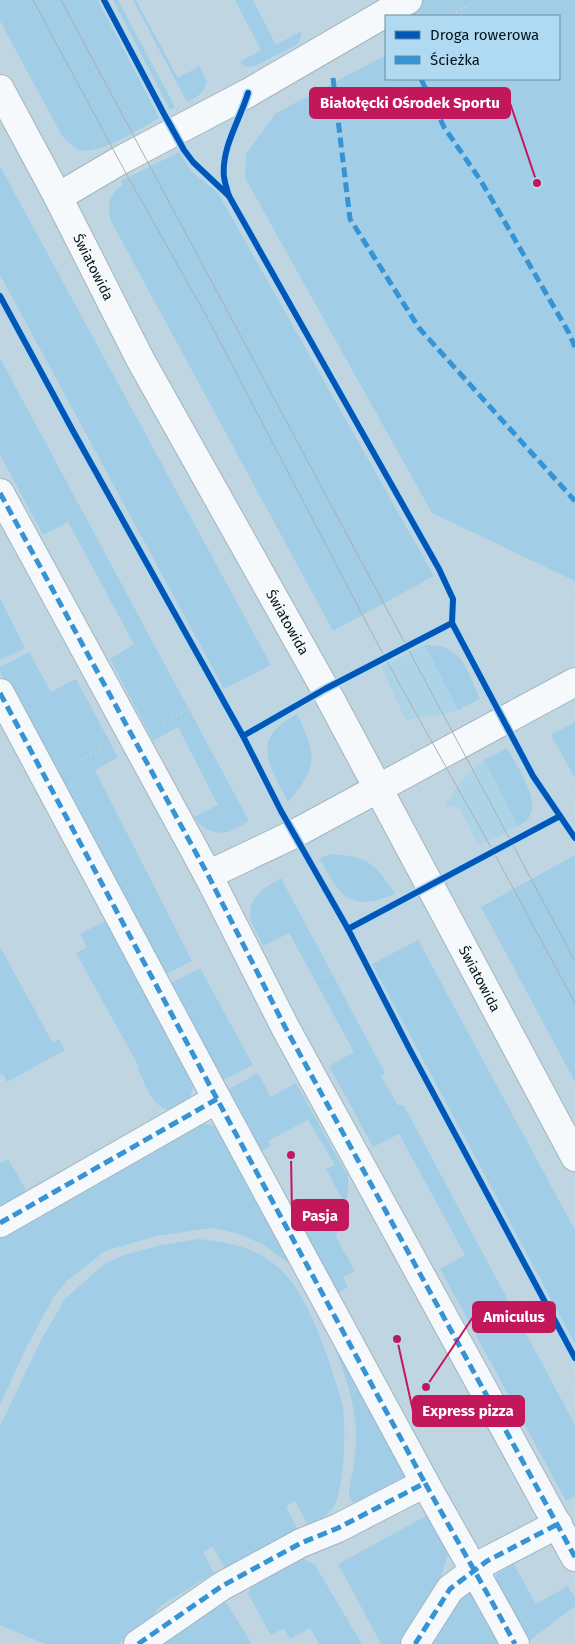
<svg xmlns="http://www.w3.org/2000/svg" width="575" height="1644" viewBox="0 0 575 1644" font-family="'Fira Sans',sans-serif">
<style>
.built{fill:#add3e7}
.green{fill:#a1cee6}
.lines{fill:none;stroke-linecap:round;stroke-linejoin:round}
.minor-casing{stroke:#a2b4be;stroke-width:30}
.path{stroke:#ccd3d6;stroke-width:3;stroke-dasharray:1 4;stroke-linecap:butt}
.minor{stroke:#f5f9fb;stroke-width:28}
.tram{stroke:#aaafb2;stroke-width:1}
.quiet{stroke:#3693d4;stroke-width:5;stroke-dasharray:10 5;stroke-linecap:butt}
.cycleway-casing{stroke:#b0daf1;stroke-width:9}
.cycleway{stroke:#0057b8;stroke-width:6}
.labels{text-anchor:middle;stroke-width:5;stroke-linejoin:round;paint-order:stroke}
.street-label{font-size:14px;fill:#05141c;stroke:#b0daf1}
.leader{fill:none;stroke:#c2185b;stroke-width:2}
.callout-dot{fill:#c2185b;stroke:#b0daf1;stroke-width:2}
.callout{fill:#c2185b;stroke:#c2185b;stroke-width:2}
.callout-label{font-size:15px;text-anchor:middle;font-weight:bold;fill:#fff}
</style>
<rect width="100%" height="100%" fill="#bfd6e2"/>
<g class="built">
<path d="M425,645L458,710L443,714L406,720L381,667Z"/>
<path d="M484,760L518,826L479,846L458,806L451,805L446,809L448,801L462,779Z"/>
</g>
<g class="green">
<path d="M0,0H98L159,118C141,128 96,158 77,149C72,146 66,140 62,136L0,21Z"/>
<path d="M113,0H118L175,107L170,110Z"/>
<path d="M133,0H136L178,78L200,66L207,82C203,93 198,97 187,102Z"/>
<path d="M235,0H253L276,45L301,31V38L298,44L255,66L245,67L240,62L261,50Z"/>
<path d="M401,0H575V581L432,513L245,178L246,154L276,113L386,55V79H559V16H410Z"/>
<path d="M179,152L191,171L218,193L434,576L333,631L111,221C106,207 109,193 122,185L121,181Z"/>
<path d="M0,166L271,665L224,689L0,275Z"/>
<path d="M0,358L249,821C243,824 235,830 228,832C215,835 200,828 194,817L218,805L178,727L153,741L110,659L134,644L68,522L43,535L0,455Z"/>
<path d="M0,598L25,648L0,660Z"/>
<path d="M425,645C463,644 467,670 480,699L458,710Z"/>
<path d="M29,652L51,692L76,679L118,757L95,770L192,961L163,976L0,672V667Z"/>
<path d="M297,714C316,752 319,768 288,802C269,764 249,740 297,714Z"/>
<path d="M575,722V778L551,735Z"/>
<path d="M507,748C516,765 542,800 528,819C526,822 521,824 518,826L484,760Z"/>
<path d="M331,854C369,857 374,862 395,894C348,913 341,896 319,858Z"/>
<path d="M575,855V1082L481,907Z"/>
<path d="M281,878L385,1073L381,1076L398,1105L404,1106L575,1425V1496L566,1501L440,1269L465,1255L399,1134L373,1147L329,1066L354,1052L289,933L263,946C260,938 253,929 251,920C246,898 265,887 281,878Z"/>
<path d="M105,921L115,928L194,1083L190,1099L176,1111C151,1109 148,1089 138,1069V1065L76,953L87,947L80,934Z"/>
<path d="M418,940L575,1230V1344L372,964Z"/>
<path d="M0,947L53,1043L59,1039L65,1050L7,1082L3,1074L0,1075Z"/>
<path d="M200,968L253,1065L220,1082L167,985Z"/>
<path d="M258,1073L271,1097L296,1083L348,1176V1193L336,1237L355,1271L343,1277L348,1287L335,1295L292,1217L306,1210L312,1218L342,1199L326,1169L335,1165L308,1120L268,1141L271,1146L257,1154L224,1092Z"/>
<path d="M207,1124L216,1127L224,1134L295,1268L262,1244L236,1233L211,1228L156,1236L105,1251L68,1280L53,1298L27,1346L0,1405V1235L196,1125Z"/>
<path d="M8,1159L26,1190L22,1198L0,1211V1163Z"/>
<path d="M199,1239C233,1243 257,1247 282,1271C307,1295 326,1350 336,1383C338,1391 342,1400 343,1408C346,1429 344,1483 336,1502C331,1515 319,1521 307,1524L295,1501L286,1506L298,1531L225,1569L213,1547L203,1552L214,1573L160,1606L150,1620L118,1644H45L0,1625V1426L42,1338L65,1299L104,1264L124,1255L161,1245Z"/>
<path d="M327,1328L406,1476L356,1502H352L349,1497V1490C354,1465 359,1438 354,1413C349,1383 338,1355 327,1328Z"/>
<path d="M426,1516L435,1521L446,1544L447,1557L441,1577L400,1644H381L338,1564Z"/>
<path d="M302,1558L315,1565L362,1644H319L310,1628L290,1639L284,1628L271,1635L248,1594L253,1582Z"/>
<path d="M513,1563L536,1604L568,1586L575,1598V1606L525,1644L495,1587L496,1575Z"/>
<path d="M469,1593L477,1596L502,1644H431L463,1594Z"/>
<path d="M218,1600L227,1604L252,1644H155Z"/>
</g>
<g class="lines">
<defs>
<g id="minor">
<path id="s1" d="M0,89L58,197L140,359L325,689L575,1157"/>
<path d="M58,197L119,161L248,93L408,0"/>
<path d="M0,493L208,875L285,1027L575,1557"/>
<path d="M0,693L217,1099L425,1483"/>
<path d="M208,875L294,834L575,682"/>
<path d="M0,1223L217,1099"/>
<path d="M138,1644L222,1586L301,1543L338,1528L425,1483C455,1537 486,1590 515,1644"/>
<path d="M415,1644L450,1589L487,1561L558,1524"/>
</g>
</defs>
<use href="#minor" class="minor-casing"/>
<g class="path">
<path d="M125,0L173,93"/>
<path d="M447,16L478,0"/>
<path d="M247,134C244,140 240,146 238,152C234,169 239,188 246,203L458,574L466,591L467,614L503,682"/>
<path d="M213,151L238,178"/>
<path d="M0,327L262,812"/>
<path d="M404,617L450,594L466,591L575,602"/>
<path d="M342,649L367,636"/>
<path d="M212,719L280,682"/>
<path d="M163,722L203,701"/>
<path d="M537,742L575,800"/>
<path d="M77,762L100,749"/>
<path d="M535,858L575,837"/>
<path d="M294,873L346,965L575,1391"/>
<path d="M473,892L497,878"/>
<path d="M187,968L210,956"/>
<path d="M304,988L346,965L366,949L412,924"/>
<path d="M244,1074L265,1063"/>
<path d="M0,1416L32,1346L61,1295L91,1267L110,1255L175,1236L211,1234L232,1237L256,1247"/>
<path d="M345,1485L351,1453L350,1422"/>
<path d="M329,1570L372,1644"/>
<path d="M0,1631L29,1644"/>
</g>
<use href="#minor" class="minor"/>
<g class="tram">
<path d="M33,0L128,177L207,317L385,658L493,851L575,1003"/>
<path d="M61,0L575,961"/>
</g>
<g class="quiet">
<path d="M333,78L350,219L419,328L575,501"/>
<path d="M421,79L444,127L481,181L569,333L575,347"/>
<path d="M0,493L208,875L285,1027L575,1557"/>
<path d="M0,693L217,1099L425,1483"/>
<path d="M0,1223L217,1099"/>
<path d="M138,1644L222,1586L301,1543L338,1528L425,1483C455,1537 486,1590 515,1644"/>
<path d="M415,1644L450,1589L487,1561L558,1524"/>
</g>
<defs>
<g id="cycleway">
<path d="M104,0L164,114L184,150L193,162L229,196"/>
<path d="M248,93C240,120 221,148 224,177C225,183 227,190 229,196L439,569L453,599L452,623"/>
<path d="M0,296L73,431L243,736L281,811L348,929L409,1048L575,1358"/>
<path d="M243,736L325,689L452,623L533,776L575,838"/>
<path d="M348,929L560,816"/>
</g>
</defs>
<use href="#cycleway" class="cycleway-casing"/>
<use href="#cycleway" class="cycleway"/>
</g>
<g class="labels">
<g class="street-label">
<text dy="5" stroke="none"><textPath href="#s1" startOffset="201">Światowida</textPath></text>
<text dy="5" stroke="none"><textPath href="#s1" startOffset="606">Światowida</textPath></text>
<text dy="5" stroke="none"><textPath href="#s1" startOffset="1011">Światowida</textPath></text>
</g>
</g>
<path class="leader" d="M537 183L510 103M291 1155L292 1215M426 1387L473 1317M397 1339L413 1411"/>
<g class="callout-dot">
<circle cx="537" cy="183" r="5"/>
<circle cx="291" cy="1155" r="5"/>
<circle cx="426" cy="1387" r="5"/>
<circle cx="397" cy="1339" r="5"/>
</g>
<g class="callout">
<rect x="310" y="88" width="200" height="30" rx="5"/>
<rect x="292" y="1200" width="56" height="30" rx="5"/>
<rect x="473" y="1302" width="82" height="30" rx="5"/>
<rect x="413" y="1396" width="111" height="30" rx="5"/>
</g>
<g class="callout-label">
<text x="410" y="108">Białołęcki Ośrodek Sportu</text>
<text x="320" y="1221">Pasja</text>
<text x="514" y="1322">Amiculus</text>
<text x="468" y="1416">Express pizza</text>
</g>
<rect x="385" y="15" width="175" height="65" fill="#b0daf1" stroke="#6c8b9c"/>
<rect x="395" y="31" width="25" height="8" fill="#0057b8" stroke="#6c8b9c"/>
<text x="430" y="40" font-size="15" fill="#05141c">Droga rowerowa</text>
<rect x="395" y="56" width="25" height="8" fill="#3693d4" stroke="#6c8b9c"/>
<text x="430" y="65" font-size="15" fill="#05141c">Ścieżka</text>
</svg>
